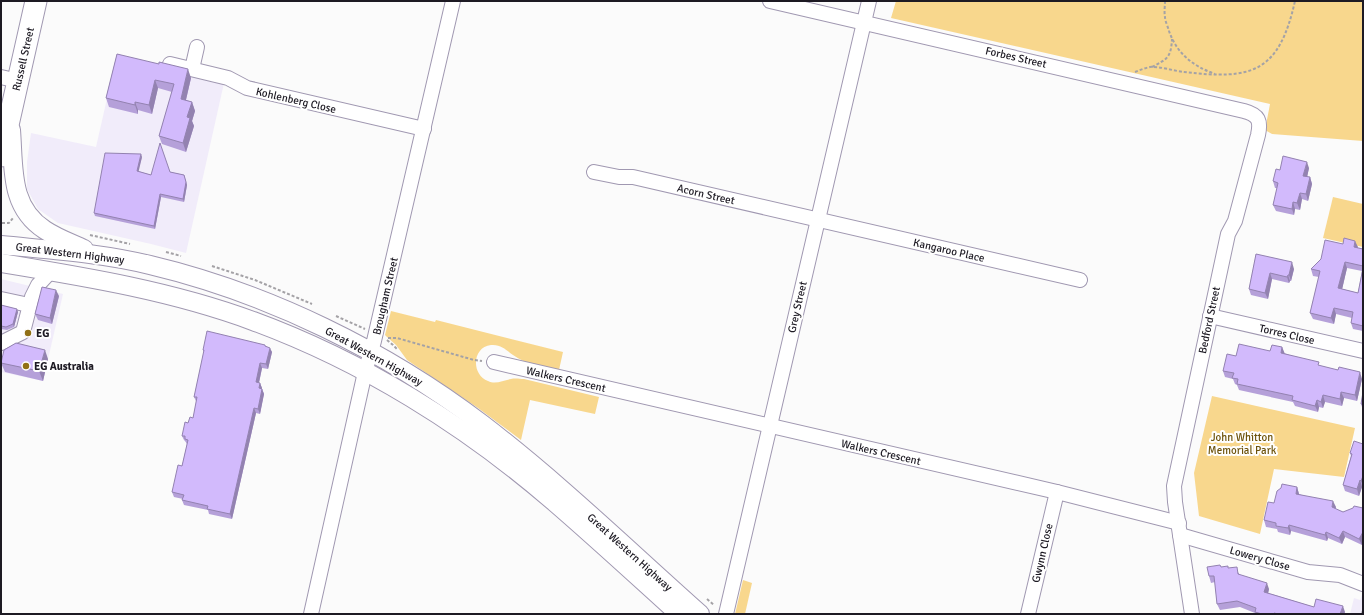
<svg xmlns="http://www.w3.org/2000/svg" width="1364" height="615" viewBox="0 0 1364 615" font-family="Signika,sans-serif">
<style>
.built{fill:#f1ecfa}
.green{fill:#f8d78d}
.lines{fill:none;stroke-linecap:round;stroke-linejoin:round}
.minor-casing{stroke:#a098b1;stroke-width:16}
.major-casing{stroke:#a098b1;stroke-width:20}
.highway-casing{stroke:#a098b1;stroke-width:23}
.path{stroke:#a4a2a6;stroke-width:2;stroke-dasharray:3 2;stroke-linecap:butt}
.minor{stroke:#fff;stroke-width:14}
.major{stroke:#fff;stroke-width:18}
.highway{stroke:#fff;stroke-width:21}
.wall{fill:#b5a0d9;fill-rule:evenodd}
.shaded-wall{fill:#9382b0}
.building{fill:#d2bafc;stroke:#9382b0}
.poi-dot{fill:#917016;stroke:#fff;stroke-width:1.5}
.labels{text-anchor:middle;stroke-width:4;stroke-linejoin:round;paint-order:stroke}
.street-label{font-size:11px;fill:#1d1a23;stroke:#fff}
.poi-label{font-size:11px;font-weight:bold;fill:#1d1a23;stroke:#fff;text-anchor:start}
.park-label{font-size:11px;fill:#6c520b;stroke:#fff}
</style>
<rect width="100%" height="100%" fill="#fbfbfb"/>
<g class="built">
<path d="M116,59L224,83L186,253L151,244L58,223L38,209L27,189V162L31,133L96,147Z"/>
<path d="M1,279L63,294L43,381L1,372Z"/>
<path d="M1363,592V614H1350L1354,598L1360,600Z"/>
</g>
<g class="green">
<path d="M896,1H1363V141L1272,134L1265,130L1270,104L891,18Z"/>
<path d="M1333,197L1363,204V247L1323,238Z"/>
<path d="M391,311L435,322L436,320L563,352L559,370C544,366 526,365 513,355C506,350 501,344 491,345C472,347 471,375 488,381C496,385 503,380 511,379C515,378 520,379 524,379L599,397L595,414L530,400L521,440L478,408L407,360L396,345L387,337L385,335Z"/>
<path d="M1212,396L1355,428L1344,477L1274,469L1260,534L1199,516L1194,473Z"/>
<path d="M743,580L752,583L745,614H735Z"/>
</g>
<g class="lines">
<defs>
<g id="minor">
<path d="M770,1L1244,111C1259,115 1261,121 1258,135L1235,221L1228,234L1174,486L1175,502L1192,614"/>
<path d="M170,64L228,78L247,88L424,129"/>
<path d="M192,69L197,47"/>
<path d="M1,77L18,81"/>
<path d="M594,172L619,177H633L1080,280"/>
<path d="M1,299L29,305"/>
<path d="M1210,316L1363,351"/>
<path d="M1,343L23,332L32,297L38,285L51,271"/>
<path d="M494,362L1057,492L1179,523"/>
<path d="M1180,535L1308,572L1340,575L1363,584"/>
<path d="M311,614L365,372L374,341L453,1"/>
<path d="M726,614L869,1"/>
<path d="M1028,614L1057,492"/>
</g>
<g id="major">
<path d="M11,130C14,167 9,207 45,230C57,238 71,243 84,249"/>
<path d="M1,245C51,250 102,253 150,265C268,293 386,351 482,424C558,482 628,550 700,614"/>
<path d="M1,263C86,277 172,291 253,321C362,361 465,425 553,501C596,538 637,576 679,614"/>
</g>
<path id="highway" d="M1,156L36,1"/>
</defs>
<use href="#minor" class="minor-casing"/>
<use href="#major" class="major-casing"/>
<use href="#highway" class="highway-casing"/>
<g class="path">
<path d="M1165,1C1165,6 1164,12 1165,17C1165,21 1168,27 1169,31C1177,54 1193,66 1215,74"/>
<path d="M1152,67C1167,59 1171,58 1172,39"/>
<path d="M1135,72C1140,70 1145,68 1150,67C1159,66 1174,71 1184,72C1252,80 1279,73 1295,1"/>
<path d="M2,223H9L13,218"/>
<path d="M90,235L130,244"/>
<path d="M166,252L181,256"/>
<path d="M212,266L255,280L312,304"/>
<path d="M336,316L365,329"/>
<path d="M388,338H397L474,360L482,361"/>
<path d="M387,340L393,345L397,349"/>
<path d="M707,599L714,605"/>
<path d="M1362,614L1363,610"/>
</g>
<use href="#minor" class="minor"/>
<use href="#major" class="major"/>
<use href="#highway" class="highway"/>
</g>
<g class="wall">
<path d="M117,54L191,78L186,100L192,102L195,111L192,121L194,126L186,152L162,144L159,136L172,92L158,88L152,114L138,110V114L109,107L106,98Z"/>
<path d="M142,157L138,171L151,175L170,172L184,175L187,185L184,202L161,197L155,229L95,216L94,213Z"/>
<path d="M1309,168L1307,177H1310L1312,184L1308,201L1302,199L1300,210L1295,209L1294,215L1276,211L1273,205L1277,188H1275L1273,181Z"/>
<path d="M1343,244L1358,247L1357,248L1363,249V331L1353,329L1351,323L1352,318L1336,314L1334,324L1313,319L1310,313L1319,277L1313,276L1311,269ZM1347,268L1362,271L1358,293L1342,289Z"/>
<path d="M1256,254L1294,269L1291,281H1290L1289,283L1272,279L1268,299L1251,295L1249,289Z"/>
<path d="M59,296L52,324L38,320L35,314Z"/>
<path d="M1,305L18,312L14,327L7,330L1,329Z"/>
<path d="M266,346L272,352L268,369L262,368L259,383H260L264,394L260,414L256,413L232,519L209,514L208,510L184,505L182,500L183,499L174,497L172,492L182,466L187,444L185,441L184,440L182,436L188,423L193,418L197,402L196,401L194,397L204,353L203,350Z"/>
<path d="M1282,347L1284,353L1320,366L1362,379L1357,401L1344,398L1342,406L1325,402L1323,408L1319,407L1318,412L1295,406L1293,402L1239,390L1237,385L1235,384L1233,379L1225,377L1223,371L1236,356L1270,351Z"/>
<path d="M48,359L43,381L5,372L1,363Z"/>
<path d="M1363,392V410L1361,404Z"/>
<path d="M1363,444V487H1362L1359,496L1345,491L1343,485L1351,456L1350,453Z"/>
<path d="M1297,487L1299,494L1336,507L1335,509L1343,512L1363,508V542L1362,545L1345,537L1342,544L1328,538L1327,541L1291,531L1290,535L1278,532L1277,529L1266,527L1264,520L1274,503Z"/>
<path d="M1221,567L1228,568L1239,573V575L1269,589L1268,593L1314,607L1345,612L1344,614H1256L1255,613L1240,607L1220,610L1217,604L1215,582L1211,583L1209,576Z"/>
</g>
<g class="shaded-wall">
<path d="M188,69L191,78L184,108L181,99Z"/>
<path d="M155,80L158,88L152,114L149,105Z"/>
<path d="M135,102L138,110V114L135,105Z"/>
<path d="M192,102L195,111L192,121L194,126L186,152L183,143L187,117Z"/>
<path d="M141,154L142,157L138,174L137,171Z"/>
<path d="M1307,162L1309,168L1306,182L1303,176Z"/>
<path d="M184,175L187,185L184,202L183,199Z"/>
<path d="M1310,177L1312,184L1308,201L1306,194Z"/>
<path d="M1300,193L1302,199L1300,210L1297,203Z"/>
<path d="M160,194L161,197L155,229L154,226Z"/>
<path d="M1293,202L1295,209L1294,215L1292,209Z"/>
<path d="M1355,241L1358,247L1356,253L1354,247Z"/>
<path d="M1292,262L1294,269L1291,281L1289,275Z"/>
<path d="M1345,262L1347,268L1341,294L1338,288Z"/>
<path d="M1270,273L1272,279L1268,299L1265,293Z"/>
<path d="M1288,275L1290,281L1289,283L1287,277Z"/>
<path d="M56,290L59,296L52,324L50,318Z"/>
<path d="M1334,308L1336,314L1334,324L1331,318Z"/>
<path d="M17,309L18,312L14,327L13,324Z"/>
<path d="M1282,347L1285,354L1281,353Z"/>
<path d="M270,348L272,352L268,369L266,364Z"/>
<path d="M45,350L48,359L43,381L39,371Z"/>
<path d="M260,363L262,368L258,387L256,382Z"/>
<path d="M1360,372L1362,379L1357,401L1355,395Z"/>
<path d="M260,383L262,388L261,393L259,388Z"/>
<path d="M262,389L264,394L260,414L258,409Z"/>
<path d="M1341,392L1344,398L1342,406L1340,399Z"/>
<path d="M1323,395L1325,402L1323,408L1321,402Z"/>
<path d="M1317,400L1319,407L1318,412L1315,406Z"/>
<path d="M254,408L256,413L232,519L230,514Z"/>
<path d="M1363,476V485L1361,481Z"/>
<path d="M1360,480L1362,487L1359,496L1357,489Z"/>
<path d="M1297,487L1299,494L1298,500L1296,494Z"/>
<path d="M1333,501L1336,507L1334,513L1332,507Z"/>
<path d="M1289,525L1291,531L1290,535L1288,528Z"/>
<path d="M1343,531L1345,537L1342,544L1339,538Z"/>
<path d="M1326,532L1328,538L1327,541L1325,535Z"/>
<path d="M1363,532V542L1362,545L1359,539Z"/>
<path d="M1267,583L1269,589L1267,598L1264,592Z"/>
<path d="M1343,606L1345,612L1344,614H1340Z"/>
</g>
<g class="building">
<path d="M117,54L159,64V62L188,69L181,99L192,102L187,117L190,118L183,143L159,136L174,84L155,80L149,105L135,102V105L106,98Z"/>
<path d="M160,143L170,172L184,175L186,182L183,199L160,194L154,226L94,213L105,153L141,154L137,171L151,175Z"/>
<path d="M1283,156L1307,162L1303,176L1310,177L1306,194L1300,193L1297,203L1293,202L1292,209L1273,205L1278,183L1273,181L1276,169L1280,170Z"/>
<path d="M1344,238L1355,241L1354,247L1363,249V266L1345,262L1338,288L1358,293L1363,268V326L1351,323L1353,312L1334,308L1331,318L1310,313L1320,271L1311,269L1321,259L1325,240L1343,244Z"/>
<path d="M1256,254L1292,262L1289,275H1288L1287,277L1270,273L1265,293L1249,289Z"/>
<path d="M42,287L56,290L50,318L35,314Z"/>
<path d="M1,305L17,309L13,324L6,327L1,326Z"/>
<path d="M207,331L265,345V346L270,348L266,364L260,363L256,382L260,383L259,388L262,389L258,409L254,408L230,514L207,509L208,506L182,500L184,495L172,492L178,465L182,466L188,440L185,439V436H182L185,422L188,423L190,417L193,418L197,397H194L204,350H203Z"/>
<path d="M16,343L45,350L39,371L1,363L4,350Z"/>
<path d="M1239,344L1270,351L1272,345L1282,347L1281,353L1319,362L1318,365L1338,370L1339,367L1360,372L1355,395L1341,392L1340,399L1323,395L1321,402L1317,400L1315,406L1292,400L1293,396L1237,384L1238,379L1232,378L1234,373L1223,371L1227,354L1236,356Z"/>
<path d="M1363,392V404H1361Z"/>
<path d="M1354,441L1363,444V476L1361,481L1360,480L1357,489L1343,485L1352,454L1350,453Z"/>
<path d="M1282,484L1297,487L1296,494L1333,501L1332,507L1343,512L1353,508L1354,506L1363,508V532L1359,539L1343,531L1339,538L1326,532L1325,535L1289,525L1288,528L1276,526V523L1264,520L1268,502L1274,503L1277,491L1281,488Z"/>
<path d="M1220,565L1221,567L1228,566V568L1237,567L1238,574L1267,583L1264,592L1314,607L1316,599L1343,606L1340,614H1278L1274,613V614H1262L1255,612L1256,608L1237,601L1217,604L1214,576H1209L1207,567Z"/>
</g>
<g class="poi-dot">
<circle cx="28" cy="333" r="4"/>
<circle cx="26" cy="366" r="4"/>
</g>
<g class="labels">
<g class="street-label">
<text transform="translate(1016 57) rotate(13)" y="4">Forbes Street</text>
<text transform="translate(23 59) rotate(-77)" y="4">Russell Street</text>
<text transform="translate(296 100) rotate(13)" y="4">Kohlenberg Close</text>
<text transform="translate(706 194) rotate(13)" y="4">Acorn Street</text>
<text transform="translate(949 250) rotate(13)" y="4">Kangaroo Place</text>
<text transform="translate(70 253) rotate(7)" y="4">Great Western Highway</text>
<text transform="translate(385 296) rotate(-77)" y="4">Brougham Street</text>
<text transform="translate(797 307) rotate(-77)" y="4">Grey Street</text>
<text transform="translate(1209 320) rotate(-78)" y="4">Bedford Street</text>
<text transform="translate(1287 334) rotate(13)" y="4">Torres Close</text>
<text transform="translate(374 356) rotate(29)" y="4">Great Western Highway</text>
<text transform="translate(566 379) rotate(13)" y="4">Walkers Crescent</text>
<text transform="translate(881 452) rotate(13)" y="4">Walkers Crescent</text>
<text transform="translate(630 552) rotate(42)" y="4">Great Western Highway</text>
<text transform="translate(1042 553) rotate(-77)" y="4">Gwynn Close</text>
<text transform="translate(1260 558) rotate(16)" y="4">Lowery Close</text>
</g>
<g class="poi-label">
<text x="36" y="337">EG</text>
<text x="34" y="370">EG Australia</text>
</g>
<g class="park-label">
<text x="1242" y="441">John Whitton<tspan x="1242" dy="13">Memorial Park</tspan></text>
</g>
</g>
<rect width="1364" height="615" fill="none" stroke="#1d1a23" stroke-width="4"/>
</svg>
